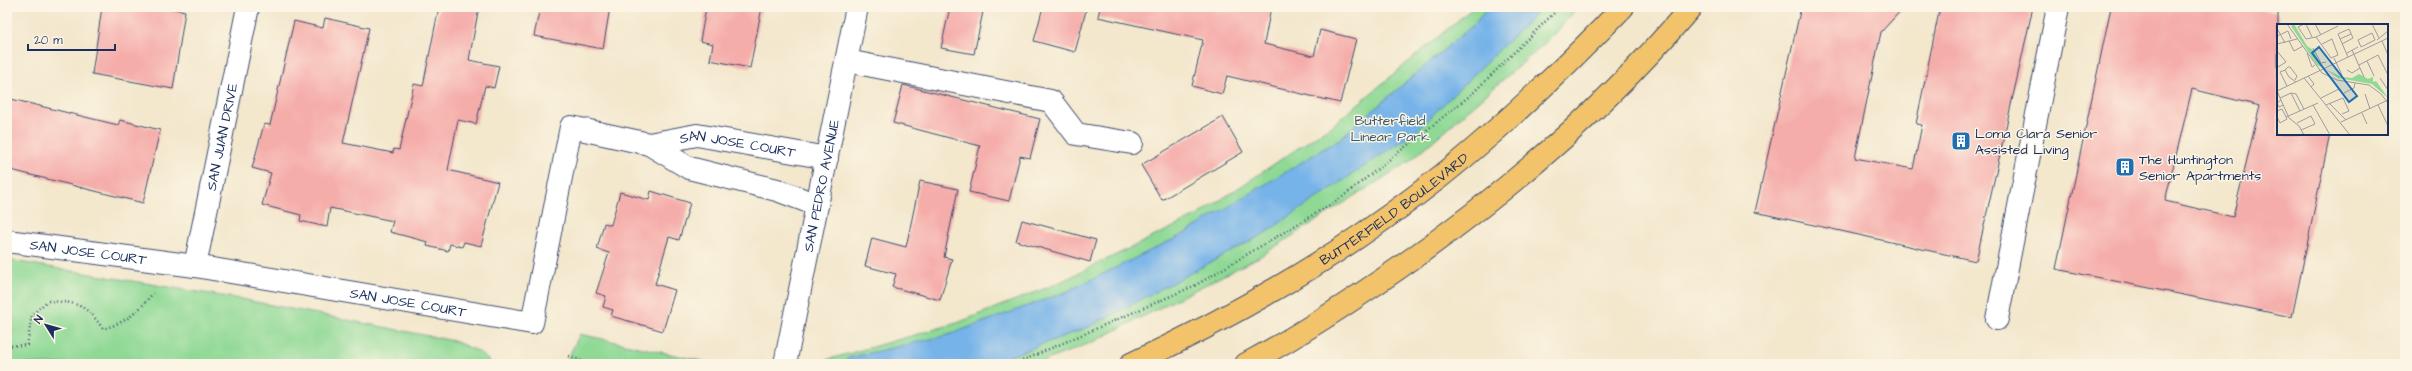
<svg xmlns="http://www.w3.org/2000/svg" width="2412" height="371" viewBox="0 0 2412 371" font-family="'Architects Daughter',sans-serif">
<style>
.green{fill:#8fd995;stroke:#55847a}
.water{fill:#76b3e9;stroke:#4871a4}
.building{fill:#f5adaa;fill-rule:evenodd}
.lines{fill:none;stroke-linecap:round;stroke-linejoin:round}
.minor-casing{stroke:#3b4b6e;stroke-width:24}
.major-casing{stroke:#3b4b6e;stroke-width:24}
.path{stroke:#3b4b6e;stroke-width:2.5;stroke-dasharray:1 3;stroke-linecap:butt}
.minor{stroke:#fff;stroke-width:22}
.major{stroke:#f2c36a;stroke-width:22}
.labels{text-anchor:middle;stroke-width:3;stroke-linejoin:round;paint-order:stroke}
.park-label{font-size:14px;fill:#385a6c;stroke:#fcf5e5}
.poi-label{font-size:14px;fill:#1b2f5e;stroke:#fcf5e5;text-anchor:start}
.street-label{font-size:14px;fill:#1b2f5e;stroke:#fcf5e5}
.inset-road{fill:none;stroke:#9d9da0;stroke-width:1}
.view{fill:#1f6fb2;fill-opacity:0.15;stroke:#1f6fb2;stroke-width:2}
.inset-edge{fill:none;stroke:#1b2f5e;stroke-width:2}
</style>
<rect width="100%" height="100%" fill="#fcf5e5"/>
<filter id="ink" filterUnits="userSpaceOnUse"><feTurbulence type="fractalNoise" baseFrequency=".025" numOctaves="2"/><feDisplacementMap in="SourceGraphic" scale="8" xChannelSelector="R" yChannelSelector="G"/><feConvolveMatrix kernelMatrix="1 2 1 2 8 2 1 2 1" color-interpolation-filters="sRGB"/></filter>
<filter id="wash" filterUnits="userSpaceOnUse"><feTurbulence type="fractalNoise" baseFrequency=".012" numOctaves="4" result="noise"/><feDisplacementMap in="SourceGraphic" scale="16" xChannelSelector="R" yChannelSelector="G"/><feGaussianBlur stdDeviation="0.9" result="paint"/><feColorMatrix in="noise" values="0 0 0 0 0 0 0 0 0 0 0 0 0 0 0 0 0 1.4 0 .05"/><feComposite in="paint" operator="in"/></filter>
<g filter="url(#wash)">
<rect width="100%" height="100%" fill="#f3e7cc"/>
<g class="green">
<path d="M1474,7H1578L1552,37L1410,161L1259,257L1093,342L1037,364H825L826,360L957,323L1056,284L1198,215L1334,124Z"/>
<path d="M7,260L246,300L454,341L479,352L492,364H7Z"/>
<path d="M580,334L715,364H565Z"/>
</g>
<path class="water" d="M1489,7H1543L1414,133L1262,235L1091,326L989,364H842L848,358L948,335L1066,292L1184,234L1338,140L1472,26Z"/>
<g id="blocks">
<g class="building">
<path d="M102,7H162L185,11L173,89L92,74Z"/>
<path d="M439,7H479L469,60L499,66L494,88L485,86L476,124L458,120L448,170L498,182L481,246L464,242L462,247L450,244L448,251L427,246L428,242L390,232L393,221L330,208L327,227L300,221L301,215L262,205L271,173L252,168L264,124L270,125L294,21L323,28L325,18L369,28L343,143L393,153L394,149L399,150L414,84L423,86Z"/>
<path d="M540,7H610L603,49L534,36Z"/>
<path d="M727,7H762L750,68L710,60L713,44L700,41L706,8L727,11Z"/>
<path d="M950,7H984L974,54L941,48Z"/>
<path d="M1043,7H1087L1075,52L1034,41Z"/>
<path d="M1100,7H1271L1264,44L1314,56L1320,30L1356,39L1340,103L1227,76L1222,94L1192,86L1203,40L1098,17Z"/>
<path d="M1801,7H1904L1881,32L1855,158L1913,169L1922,125L1916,124L1940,7H2033L1976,261L1755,212Z"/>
<path d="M2111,7H2252L2278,13V134H2330L2292,317L2056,269ZM2192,89L2260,106L2233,217L2165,201Z"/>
<path d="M903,85L1040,119L1030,158L1020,156L1009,201L969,192L980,146L893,123Z"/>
<path d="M7,98L118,125L120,120L160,130L143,203L7,169Z"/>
<path d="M1223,117L1243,152L1162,200L1141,165Z"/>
<path d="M920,181L958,189L944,257L952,259L940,300L892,287L896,274L865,266L872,238L906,247Z"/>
<path d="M651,191L690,203L679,240L669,237L655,284L675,290L663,331L611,316L613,310L603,307L606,296L596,293L609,253L597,249L604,223L611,225L620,192L649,200Z"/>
<path d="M1022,220L1096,240L1090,262L1016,241Z"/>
</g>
</g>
</g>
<g filter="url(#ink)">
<use href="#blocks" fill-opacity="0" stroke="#3b4b6e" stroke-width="1"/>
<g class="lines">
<defs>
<g id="minor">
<path d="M847,61L1051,101L1076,134L1132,143"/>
<path id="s1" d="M649,144L697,135L827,158"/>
<path id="s2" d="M7,241L195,266L532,323L571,127L649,144L689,168L777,190L817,205"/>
<path id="s3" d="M195,266L248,7"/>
<path d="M1997,319L2058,7"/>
<path id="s4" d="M785,364L857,7"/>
</g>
<g id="major">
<path id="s5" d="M1131,364C1230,318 1327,263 1414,197C1490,140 1558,75 1623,7"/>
<path d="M1246,364C1299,336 1350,302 1399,268C1506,193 1607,107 1691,7"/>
</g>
</defs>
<use href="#minor" class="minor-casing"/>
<use href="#major" class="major-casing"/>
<g class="path">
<path d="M7,346L27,345L32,315L47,301C77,302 86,304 103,329C128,321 136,314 153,293"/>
<path d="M569,356L590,364"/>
<path d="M659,364H667"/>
<path d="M1015,364L1196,285L1341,198L1472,94L1560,7"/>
</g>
<use href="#minor" class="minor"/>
<use href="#major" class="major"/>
</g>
</g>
<defs>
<symbol id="building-square" viewBox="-11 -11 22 22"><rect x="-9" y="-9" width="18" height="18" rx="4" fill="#1f6fb2" stroke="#fcf5e5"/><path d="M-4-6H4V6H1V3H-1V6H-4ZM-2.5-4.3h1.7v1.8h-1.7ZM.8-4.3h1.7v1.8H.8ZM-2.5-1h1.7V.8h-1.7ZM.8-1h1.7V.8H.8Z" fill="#fff"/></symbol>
</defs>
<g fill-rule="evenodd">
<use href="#building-square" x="1950" y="130" width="22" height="22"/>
<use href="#building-square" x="2114" y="156" width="22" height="22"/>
</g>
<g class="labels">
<g class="park-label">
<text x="1390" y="125">Butterfield<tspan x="1390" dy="16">Linear Park</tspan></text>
</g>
<g class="poi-label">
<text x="1975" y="138">Loma Clara Senior<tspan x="1975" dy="16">Assisted Living</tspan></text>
<text x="2139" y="164">The Huntington<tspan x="2139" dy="16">Senior Apartments</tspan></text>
</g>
<g class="street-label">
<text dy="5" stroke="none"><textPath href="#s3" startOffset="132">SAN JUAN DRIVE</textPath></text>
<text dy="5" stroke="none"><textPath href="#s1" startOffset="90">SAN JOSE COURT</textPath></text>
<text dy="5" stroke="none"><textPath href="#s4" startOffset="182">SAN PEDRO AVENUE</textPath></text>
<text dy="5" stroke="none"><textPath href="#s5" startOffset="306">BUTTERFIELD BOULEVARD</textPath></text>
<text dy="5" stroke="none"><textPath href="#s2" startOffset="82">SAN JOSE COURT</textPath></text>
<text dy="5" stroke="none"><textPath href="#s2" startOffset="406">SAN JOSE COURT</textPath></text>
</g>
</g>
<g transform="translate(2277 24)">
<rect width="111" height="111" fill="#f3e7cc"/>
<path d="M17,0L30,22L36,26L46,44L40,41L14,2ZM48,45L65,53L75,54L82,50L91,55L96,53V58L99,57L111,74L95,60L61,54Z" fill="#8fd995"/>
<path class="inset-road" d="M10,0L45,49L60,56L92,61L104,70L111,79M27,0L21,3L29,15L39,13M29,0L35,13M38,0L44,11M95,0L102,14M1,6L8,19M95,9L98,16L84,23L81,16ZM0,12L11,7L14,15M63,15L74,10M100,16L111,7M12,17L17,27L26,22M105,17L111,31M0,20L20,15M45,20L55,15L61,31L54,34L39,13L61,2M65,20L76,14L72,5L61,10L71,33M36,24L44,39L49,38M75,26L87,53M0,27L9,38L1,43M30,29L35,43L38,41M70,29L81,23M57,34L65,51M90,37L97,52M82,41L101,31L111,51M8,46L3,48L10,62M70,46L75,49L83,44M31,52L37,60L34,63M27,54L73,111M103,54L111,66M18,56L20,52L13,43H11L8,46L12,53L19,58M0,67L111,14M0,67L12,94L22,102L27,111M14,69L19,70L27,85M67,69L77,64L78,59M88,70L93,85M3,74L14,69L23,87M44,74L62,65M4,76L0,79L2,83L6,81M52,79L69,96M36,81L53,111M49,81L66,74L72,87L65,90M101,81L111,102M0,87L5,85L10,95L3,99L0,93M85,89L90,100M9,93L41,79M64,98L111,76M20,99L34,92L38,100L24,106"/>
<path class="view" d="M42,23L80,72L72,78L35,29Z"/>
<rect width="111" height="111" class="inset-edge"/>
</g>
<rect width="2412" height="371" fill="none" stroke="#fcf5e5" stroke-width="24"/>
<g transform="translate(46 325) rotate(307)" stroke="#fcf5e5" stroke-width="3" paint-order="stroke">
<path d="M0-3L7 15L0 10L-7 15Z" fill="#1b2f5e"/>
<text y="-6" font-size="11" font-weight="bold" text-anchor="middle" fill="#1b2f5e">N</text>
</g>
<path d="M28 44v6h87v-6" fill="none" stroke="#1b2f5e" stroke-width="2"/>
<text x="34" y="44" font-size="12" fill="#1b2f5e" stroke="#fcf5e5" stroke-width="3" paint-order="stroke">20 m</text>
</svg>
